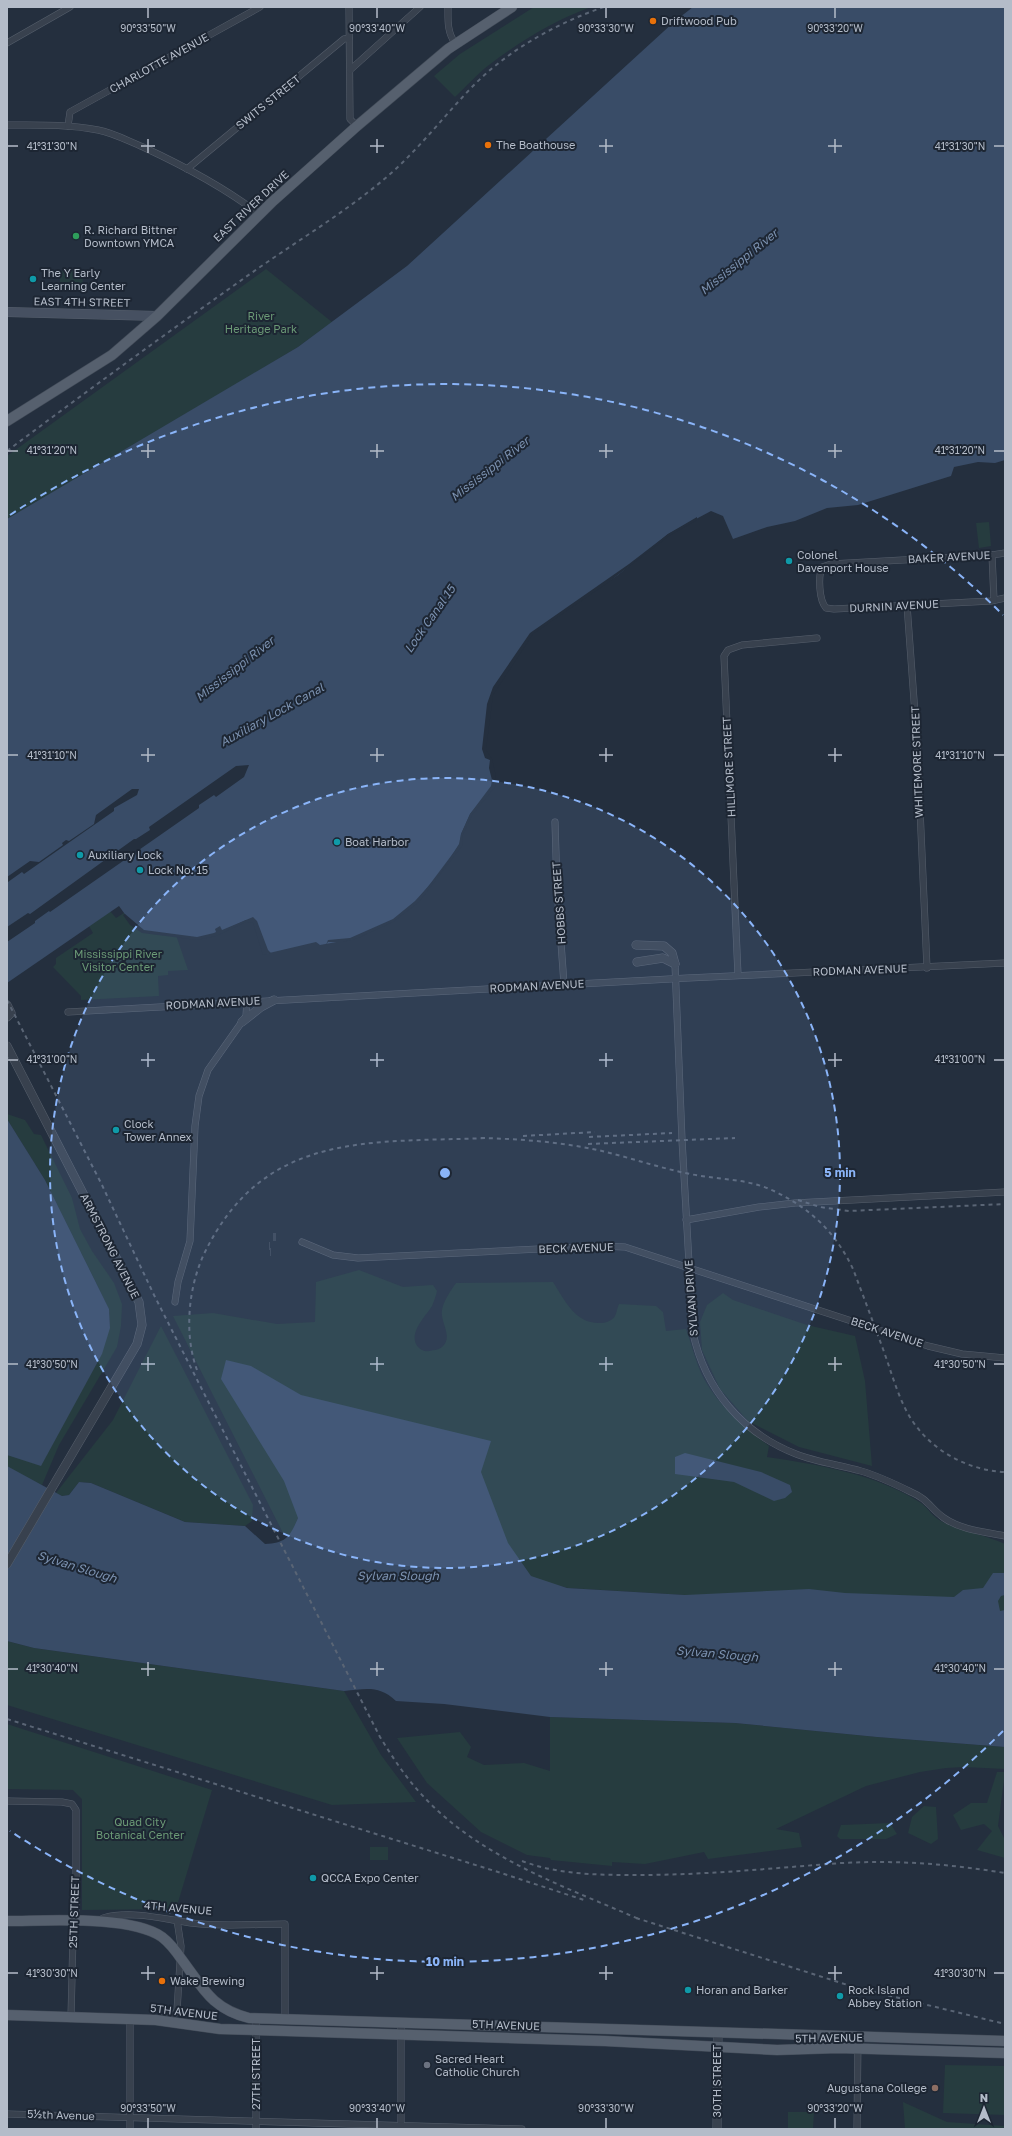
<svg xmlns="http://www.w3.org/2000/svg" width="1012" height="2136" viewBox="0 0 1012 2136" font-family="'Golos Text',sans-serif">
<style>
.green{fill:#263c3f}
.water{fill:#394c67}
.pier{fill:#242f3e}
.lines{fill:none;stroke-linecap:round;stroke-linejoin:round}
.tertiary-tunnel{stroke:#3a4453;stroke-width:8;stroke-dasharray:8 4;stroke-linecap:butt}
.minor-casing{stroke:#565f6c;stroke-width:7}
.tertiary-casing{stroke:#565f6c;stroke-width:9}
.secondary-casing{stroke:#565f6c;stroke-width:10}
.primary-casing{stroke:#414a57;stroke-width:11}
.minor{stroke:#38414e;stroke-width:6}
.tertiary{stroke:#38414e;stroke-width:8}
.secondary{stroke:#465061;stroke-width:9}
.primary{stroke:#56606e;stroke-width:10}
.rail{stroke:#5a6575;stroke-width:2;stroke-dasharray:4 4;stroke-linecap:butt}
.ticks{fill:none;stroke:#b4bcc9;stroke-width:1.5}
.ring{fill:none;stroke:#8ab4f8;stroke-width:2;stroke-dasharray:7 5}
.food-dot{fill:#e8710a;stroke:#1d2633;stroke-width:1.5}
.leisure-dot{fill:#2e9e5b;stroke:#1d2633;stroke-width:1.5}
.culture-dot{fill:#0f9aa8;stroke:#1d2633;stroke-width:1.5}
.worship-dot{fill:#6b7280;stroke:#1d2633;stroke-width:1.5}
.education-dot{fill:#8d6e63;stroke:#1d2633;stroke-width:1.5}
.labels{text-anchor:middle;stroke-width:4;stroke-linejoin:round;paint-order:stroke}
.poi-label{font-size:11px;fill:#b4bcc9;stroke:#1d2633;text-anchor:start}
.street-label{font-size:11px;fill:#b4bcc9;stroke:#1d2633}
.park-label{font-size:11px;fill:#6b9a76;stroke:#1d2633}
.water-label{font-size:12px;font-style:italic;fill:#7c92b1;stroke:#1d2633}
.ticks-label{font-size:10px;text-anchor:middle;fill:#b4bcc9;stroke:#1d2633;stroke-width:4;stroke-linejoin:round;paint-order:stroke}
.centre{fill:#8ab4f8;stroke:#1d2633;stroke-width:2}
.ring-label{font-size:12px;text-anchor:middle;font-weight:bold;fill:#8ab4f8;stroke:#1d2633;stroke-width:4;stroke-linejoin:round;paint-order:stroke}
</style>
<rect width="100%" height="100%" fill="#242f3e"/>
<g class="green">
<path d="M534,7H591C555,20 519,42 489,65C477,74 466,87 455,97L434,76L460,54Z"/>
<path d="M266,269L332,322L298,347L233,386L7,519V456Z"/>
<path d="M82,270L83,284H60V276H54V271Z"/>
<path d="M989,522L991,546L979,548L976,523Z"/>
<path d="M110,911L116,918L124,913L132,924L176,935L188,970L168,971V975L158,976L159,996L81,1000V996L53,967L56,964V958L93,933L89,926Z"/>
<path d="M7,1114L25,1120L34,1134L41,1135L72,1198L80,1229L92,1251L114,1283L122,1304L121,1326L117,1347L59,1445L42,1485L7,1469V1409L110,1328L109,1309L45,1180L7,1119Z"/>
<path d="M359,1270L403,1287L433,1285L437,1291C436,1296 434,1301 432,1306C426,1316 407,1334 418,1347C421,1350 425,1352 429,1351C434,1350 440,1350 443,1346C453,1336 440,1322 442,1310C444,1300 450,1292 456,1283L553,1282C565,1301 576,1325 602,1323C606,1323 613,1320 615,1316C617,1312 617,1308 619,1304L656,1306L663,1312L666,1331L686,1329C692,1345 696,1364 704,1379C720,1407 743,1427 769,1446L767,1457C820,1465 876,1474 921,1503C928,1508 932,1516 939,1520C960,1532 984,1534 1005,1544V1622L685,1595L568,1588L298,1518L290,1536L283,1533L173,1316L213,1313L277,1324L315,1322L316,1282Z"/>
<path d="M723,1293L733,1300L807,1325L855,1336L865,1381L872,1466L799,1447L748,1421L720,1389L702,1350L700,1322L707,1305Z"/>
<path d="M161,1326L253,1505L252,1521L245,1526L185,1522L91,1483L79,1482L69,1495L62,1496L56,1493L113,1420Z"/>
<path d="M7,1641L34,1648L344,1691L381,1755L416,1802L332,1805L7,1705Z"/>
<path d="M550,1717L735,1723L877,1737L1005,1747V1769L964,1767L946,1768L920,1772L866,1786L776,1829L799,1833L802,1847L708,1859L704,1852L645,1864L612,1862V1866L551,1860L550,1858L527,1855L481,1832L427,1783L397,1738L460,1732L471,1747L467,1757L484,1765L524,1763L550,1771Z"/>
<path d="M7,1724L212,1790L176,1909L82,1910V1799L73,1790L7,1789Z"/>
<path d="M997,1772H1005L998,1826L1005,1840V1858L977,1850L992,1831L984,1824L961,1830L953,1815L971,1803H987Z"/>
<path d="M924,1806L936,1807L938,1839L931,1844L908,1833L912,1817Z"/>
<path d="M890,1823L897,1834L886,1839H840L837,1836L841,1825Z"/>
<rect x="370" y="1847" width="18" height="13"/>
<path d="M945,2065L1005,2066V2115L943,2113Z"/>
<path d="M903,2102L947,2122L1005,2126V2129H905Z"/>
<path d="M788,2112H814L813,2129H788Z"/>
</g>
<g class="water">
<path d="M693,7H1005V460L995,463L978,462L954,467L951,476L858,505L827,508L795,521L767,527L733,539L723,516L711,511L668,534L618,575L532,633L492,694L484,750L490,760L494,776L493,786L470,814L461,834L460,844L415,904L390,922L353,939L320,945L316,942L265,954L255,921L246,920L216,934L197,938L143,931L132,924L119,906L7,983V519L298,347L407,266L675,21Z"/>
<path d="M7,1119L45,1180L109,1309L110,1328L102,1354L41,1466L7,1455Z"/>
<path d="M226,1360L251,1366L301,1395L491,1441L481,1472L508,1543L531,1576L567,1588L685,1595L809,1589L845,1593L954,1597L963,1590L983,1588L993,1573H1005V1595L1001,1596L998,1601L1000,1611L1005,1610V1747L877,1737L735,1723L550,1717L444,1704L396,1701C379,1685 366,1689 344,1691L34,1648L7,1641V1466L62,1496L69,1495L79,1482L91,1483L185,1522L245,1526L265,1544C287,1543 290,1536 298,1518L284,1481L221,1379Z"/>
<path d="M685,1453L761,1472L790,1485L792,1492L785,1498L774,1501L734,1482L675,1474V1457Z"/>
</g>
<g class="pier">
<path d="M697,517V520L669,536L606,584L533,634L493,695L486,750L492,759L496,776L495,787L472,815L463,835L462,846L419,902L393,922L358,938L343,942H328L326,945L328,940L350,938L393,919L415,901L442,871L459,844L461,834L470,814L491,786L492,780L489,768L490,760L485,758L482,749L487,704L493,687L530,633L629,564L668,534Z"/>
<path d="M249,765L244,777L216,797L214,795L199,805V808L50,912L49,911L35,921V923L7,942V927L28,913L30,914L134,839H136L150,830L149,827L236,766Z"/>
<path d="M132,789H139L137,795L114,808V811L24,874L22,872L8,882L7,886V877L30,861L39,862L63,845L62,843L66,840L69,841L94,824L96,815Z"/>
<path d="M125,914L144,930L197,937L214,933L216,932L215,929L220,926L222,930L253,917L257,921L268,950L271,953L263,955L253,923L246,922L216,936L197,940L142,933L130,925L123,915Z"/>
</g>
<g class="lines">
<g class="tertiary-tunnel">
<path d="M273,1237H276"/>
<path d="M269,1246H270"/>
<path d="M270,1252H271"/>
</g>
<defs>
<g id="minor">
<path d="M349,7L350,119L357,126"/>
<path d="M448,7C448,20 447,32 455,43"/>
<path d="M7,43L70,7"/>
<path d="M350,70L420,7"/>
<path d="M7,125C37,125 68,124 98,130C114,133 128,141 143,147C184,166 224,187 259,214"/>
<path d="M68,126L70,112L260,7"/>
<path d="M187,169L344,39L349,38"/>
<path d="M1005,553L992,555L831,564L822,567C818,577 819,600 826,608L834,609L991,601L1005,598"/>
<path d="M992,555L994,600"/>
<path d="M907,605L917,741L927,968"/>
<path d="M555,822L557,888L564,984"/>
<path d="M675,964L682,1140L693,1333C705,1389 742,1433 796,1454C816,1462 840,1465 861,1471C878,1476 895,1484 911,1492C928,1499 931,1509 944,1518C961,1530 985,1532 1005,1536"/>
<path d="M738,975L724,656L728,650L742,645L817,638"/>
<path d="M68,1012L688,978L1005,963"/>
<path d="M686,1220L759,1207L795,1203L1005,1192"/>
<path d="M302,1242L333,1255L358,1258L600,1246L625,1247L928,1346L962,1354L1005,1358"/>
<path d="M175,1302L178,1282L190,1241L195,1126L199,1096L208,1070L246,1016L247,1001"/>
<path d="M7,1801L62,1802L72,1804L76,1810V1909L73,1936L71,2017"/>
<path d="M103,1918C131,1910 163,1919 191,1923C218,1927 257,1924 285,1924V2019"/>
<path d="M161,2018L173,2015L177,2011L181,1946L177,1920"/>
<path d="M401,2023V2129"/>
<path d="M7,2114L522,2129"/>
<path d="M130,2129V2019"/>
<path d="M256,2129V2018"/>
<path d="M857,2129L858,2036"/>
</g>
<g id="tertiary">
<path d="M636,945L664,946L672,953L675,964"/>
<path d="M637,962L663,958L675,964"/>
<path d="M7,1005L11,1013L7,1017"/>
<path d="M242,1022L261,1007L274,1000"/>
<path d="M7,1046L139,1302L142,1325L137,1344L7,1564"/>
<path d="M717,2129L718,2032"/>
</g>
<path id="secondary" d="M7,312L157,316"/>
<g id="primary">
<path d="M7,421L112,355L157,316L272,202L357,126L448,49L512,7"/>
<path d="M7,1921C47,1921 130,1915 162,1937C171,1944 176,1951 182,1960C203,1988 212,2009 249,2018L1005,2041"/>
<path d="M7,2015L156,2020L220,2029L605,2041L777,2050L838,2048L1005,2053"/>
</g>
</defs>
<use href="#minor" class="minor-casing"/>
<use href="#tertiary" class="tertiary-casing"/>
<use href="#secondary" class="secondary-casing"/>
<use href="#primary" class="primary-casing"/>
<use href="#minor" class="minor"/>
<use href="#tertiary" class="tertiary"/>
<use href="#secondary" class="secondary"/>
<use href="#primary" class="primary"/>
<g class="rail">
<path d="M7,451C87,391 168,332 250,274C294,243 341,215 382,181C416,153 442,118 473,86C508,50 557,23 604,7"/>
<path d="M7,1000L101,1183L154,1295L213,1411L380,1737C393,1758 406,1778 423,1796C480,1858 566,1887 641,1920"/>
<path d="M523,1136L595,1132"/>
<path d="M589,1137L672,1133"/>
<path d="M481,1138C520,1139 563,1142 602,1151C631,1158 660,1168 690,1174C719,1180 748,1178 776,1192C811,1209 836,1233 853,1269C863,1295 873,1322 883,1349C890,1368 895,1387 904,1406C922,1445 962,1470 1005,1472"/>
<path d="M588,1144L735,1138"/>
<path d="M798,1200L820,1207L849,1211L1005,1204"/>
<path d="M197,1370C184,1335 188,1288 204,1254C264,1130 369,1143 487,1138"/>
<path d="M7,1719L498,1872L587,1901"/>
<path d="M522,1861C559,1875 599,1875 639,1875C707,1875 774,1868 842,1863C897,1860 950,1864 1005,1873"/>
<path d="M636,1918L854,1987L1005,2024"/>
</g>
</g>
<path class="ticks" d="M148,8V18M377,8V18M606,8V18M835,8V18M148,139V153M377,139V153M606,139V153M835,139V153M8,146H18M141,146H155M370,146H384M599,146H613M828,146H842M994,146H1004M148,444V458M377,444V458M606,444V458M835,444V458M8,451H18M141,451H155M370,451H384M599,451H613M828,451H842M994,451H1004M148,748V762M377,748V762M606,748V762M835,748V762M8,755H18M141,755H155M370,755H384M599,755H613M828,755H842M994,755H1004M148,1053V1067M377,1053V1067M606,1053V1067M835,1053V1067M8,1060H18M141,1060H155M370,1060H384M599,1060H613M828,1060H842M994,1060H1004M148,1357V1371M377,1357V1371M606,1357V1371M835,1357V1371M8,1364H18M141,1364H155M370,1364H384M599,1364H613M828,1364H842M994,1364H1004M148,1662V1676M377,1662V1676M606,1662V1676M835,1662V1676M8,1669H18M141,1669H155M370,1669H384M599,1669H613M828,1669H842M994,1669H1004M148,1966V1980M377,1966V1980M606,1966V1980M835,1966V1980M8,1973H18M141,1973H155M370,1973H384M599,1973H613M828,1973H842M994,1973H1004M148,2118V2128M377,2118V2128M606,2118V2128M835,2118V2128"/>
<circle cx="445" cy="1173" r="395" fill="#8ab4f8" fill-opacity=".12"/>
<g class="ring">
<circle cx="445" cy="1173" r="395"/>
<path d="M1003 1731A789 789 0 0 1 10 1831M10 515A789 789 0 0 1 1003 615"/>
</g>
<g class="food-dot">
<circle cx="653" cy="21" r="4"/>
<circle cx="488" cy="145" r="4"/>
<circle cx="162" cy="1981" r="4"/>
</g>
<circle class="leisure-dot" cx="76" cy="236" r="4"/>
<g class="culture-dot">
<circle cx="33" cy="279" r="4"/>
<circle cx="789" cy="561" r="4"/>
<circle cx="337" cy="842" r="4"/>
<circle cx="80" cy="855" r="4"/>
<circle cx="140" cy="870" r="4"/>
<circle cx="116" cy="1130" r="4"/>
<circle cx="313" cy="1878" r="4"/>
<circle cx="688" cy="1990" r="4"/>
<circle cx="840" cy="1996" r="4"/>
</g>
<circle class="worship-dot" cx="427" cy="2065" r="4"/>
<circle class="education-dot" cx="935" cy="2088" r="4"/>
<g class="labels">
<g class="poi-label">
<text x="661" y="25">Driftwood Pub</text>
<text x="496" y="149">The Boathouse</text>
<text x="84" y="234">R. Richard Bittner<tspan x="84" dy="13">Downtown YMCA</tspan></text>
<text x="41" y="277">The Y Early<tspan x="41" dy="13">Learning Center</tspan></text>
<text x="797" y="559">Colonel<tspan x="797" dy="13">Davenport House</tspan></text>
<text x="345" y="846">Boat Harbor</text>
<text x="88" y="859">Auxiliary Lock</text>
<text x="148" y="874">Lock No. 15</text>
<text x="124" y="1128">Clock<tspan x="124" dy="13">Tower Annex</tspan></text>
<text x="321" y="1882">QCCA Expo Center</text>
<text x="170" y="1985">Wake Brewing</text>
<text x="696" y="1994">Horan and Barker</text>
<text x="848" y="1994">Rock Island<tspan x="848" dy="13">Abbey Station</tspan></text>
<text x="435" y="2063">Sacred Heart<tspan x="435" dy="13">Catholic Church</tspan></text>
<text x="927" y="2092" text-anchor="end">Augustana College</text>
</g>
<g class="street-label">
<text transform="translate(159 63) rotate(-29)" y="4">CHARLOTTE AVENUE</text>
<text transform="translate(268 102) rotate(-39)" y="4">SWITS STREET</text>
<text transform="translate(251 206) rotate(-43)" y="4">EAST RIVER DRIVE</text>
<text transform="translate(82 302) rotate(1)" y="4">EAST 4TH STREET</text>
<text transform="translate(949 557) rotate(-3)" y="4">BAKER AVENUE</text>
<text transform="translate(894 606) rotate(-3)" y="4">DURNIN AVENUE</text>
<text transform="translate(917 762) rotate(-92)" y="4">WHITEMORE STREET</text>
<text transform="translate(729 767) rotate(-93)" y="4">HILLMORE STREET</text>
<text transform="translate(559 903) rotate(-94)" y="4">HOBBS STREET</text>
<text transform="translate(860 970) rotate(-2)" y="4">RODMAN AVENUE</text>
<text transform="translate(537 986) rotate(-3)" y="4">RODMAN AVENUE</text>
<text transform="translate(213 1003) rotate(-3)" y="4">RODMAN AVENUE</text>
<text transform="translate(110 1246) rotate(63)" y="4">ARMSTRONG AVENUE</text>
<text transform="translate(576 1248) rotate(-2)" y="4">BECK AVENUE</text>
<text transform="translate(691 1298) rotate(-94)" y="4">SYLVAN DRIVE</text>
<text transform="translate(887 1332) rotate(18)" y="4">BECK AVENUE</text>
<text transform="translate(178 1908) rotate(5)" y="4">4TH AVENUE</text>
<text transform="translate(74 1912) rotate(-88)" y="4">25TH STREET</text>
<text transform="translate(184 2012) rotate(7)" y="4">5TH AVENUE</text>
<text transform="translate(506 2025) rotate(2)" y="4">5TH AVENUE</text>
<text transform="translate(829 2038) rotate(-1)" y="4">5TH AVENUE</text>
<text transform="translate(256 2074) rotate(-90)" y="4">27TH STREET</text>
<text transform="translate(717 2081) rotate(-90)" y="4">30TH STREET</text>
<text transform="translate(61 2115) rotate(2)" y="4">5½th Avenue</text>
</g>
<g class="park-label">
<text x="261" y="320">River<tspan x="261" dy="13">Heritage Park</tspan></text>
<text x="118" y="958">Mississippi River<tspan x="118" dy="13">Visitor Center</tspan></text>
<text x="140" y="1826">Quad City<tspan x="140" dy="13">Botanical Center</tspan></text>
</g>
<g class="water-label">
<text transform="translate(739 262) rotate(-39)" y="4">Mississippi River</text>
<text transform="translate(490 469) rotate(-38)" y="4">Mississippi River</text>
<text transform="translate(430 619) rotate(-55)" y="4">Lock Canal 15</text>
<text transform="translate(235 669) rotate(-38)" y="4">Mississippi River</text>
<text transform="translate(272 715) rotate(-29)" y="4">Auxiliary Lock Canal</text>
<text transform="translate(77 1567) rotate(17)" y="4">Sylvan Slough</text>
<text x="398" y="1580">Sylvan Slough</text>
<text transform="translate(717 1654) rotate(5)" y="4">Sylvan Slough</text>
</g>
</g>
<g class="ticks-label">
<text x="148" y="32">90°33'50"W</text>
<text x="377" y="32">90°33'40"W</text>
<text x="606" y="32">90°33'30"W</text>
<text x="835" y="32">90°33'20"W</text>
<text x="52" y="150">41°31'30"N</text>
<text x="960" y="150">41°31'30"N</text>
<text x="52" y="454">41°31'20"N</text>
<text x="960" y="454">41°31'20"N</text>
<text x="52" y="759">41°31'10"N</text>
<text x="960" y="759">41°31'10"N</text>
<text x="52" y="1063">41°31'00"N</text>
<text x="960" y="1063">41°31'00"N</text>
<text x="52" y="1368">41°30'50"N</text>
<text x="960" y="1368">41°30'50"N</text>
<text x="52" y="1672">41°30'40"N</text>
<text x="960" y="1672">41°30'40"N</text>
<text x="52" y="1977">41°30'30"N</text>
<text x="960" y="1977">41°30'30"N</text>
<text x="148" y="2112">90°33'50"W</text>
<text x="377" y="2112">90°33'40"W</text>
<text x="606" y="2112">90°33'30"W</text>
<text x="835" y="2112">90°33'20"W</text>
</g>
<circle cx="445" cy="1173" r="6" class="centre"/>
<g class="ring-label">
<text x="840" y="1177">5 min</text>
<text x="445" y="1966">10 min</text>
</g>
<rect width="1012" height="2136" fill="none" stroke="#b4bcc9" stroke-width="16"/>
<g transform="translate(984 2108)" stroke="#1d2633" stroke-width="3" paint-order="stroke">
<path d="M0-3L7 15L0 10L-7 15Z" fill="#b4bcc9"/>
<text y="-6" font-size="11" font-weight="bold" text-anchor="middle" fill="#b4bcc9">N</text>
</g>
</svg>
